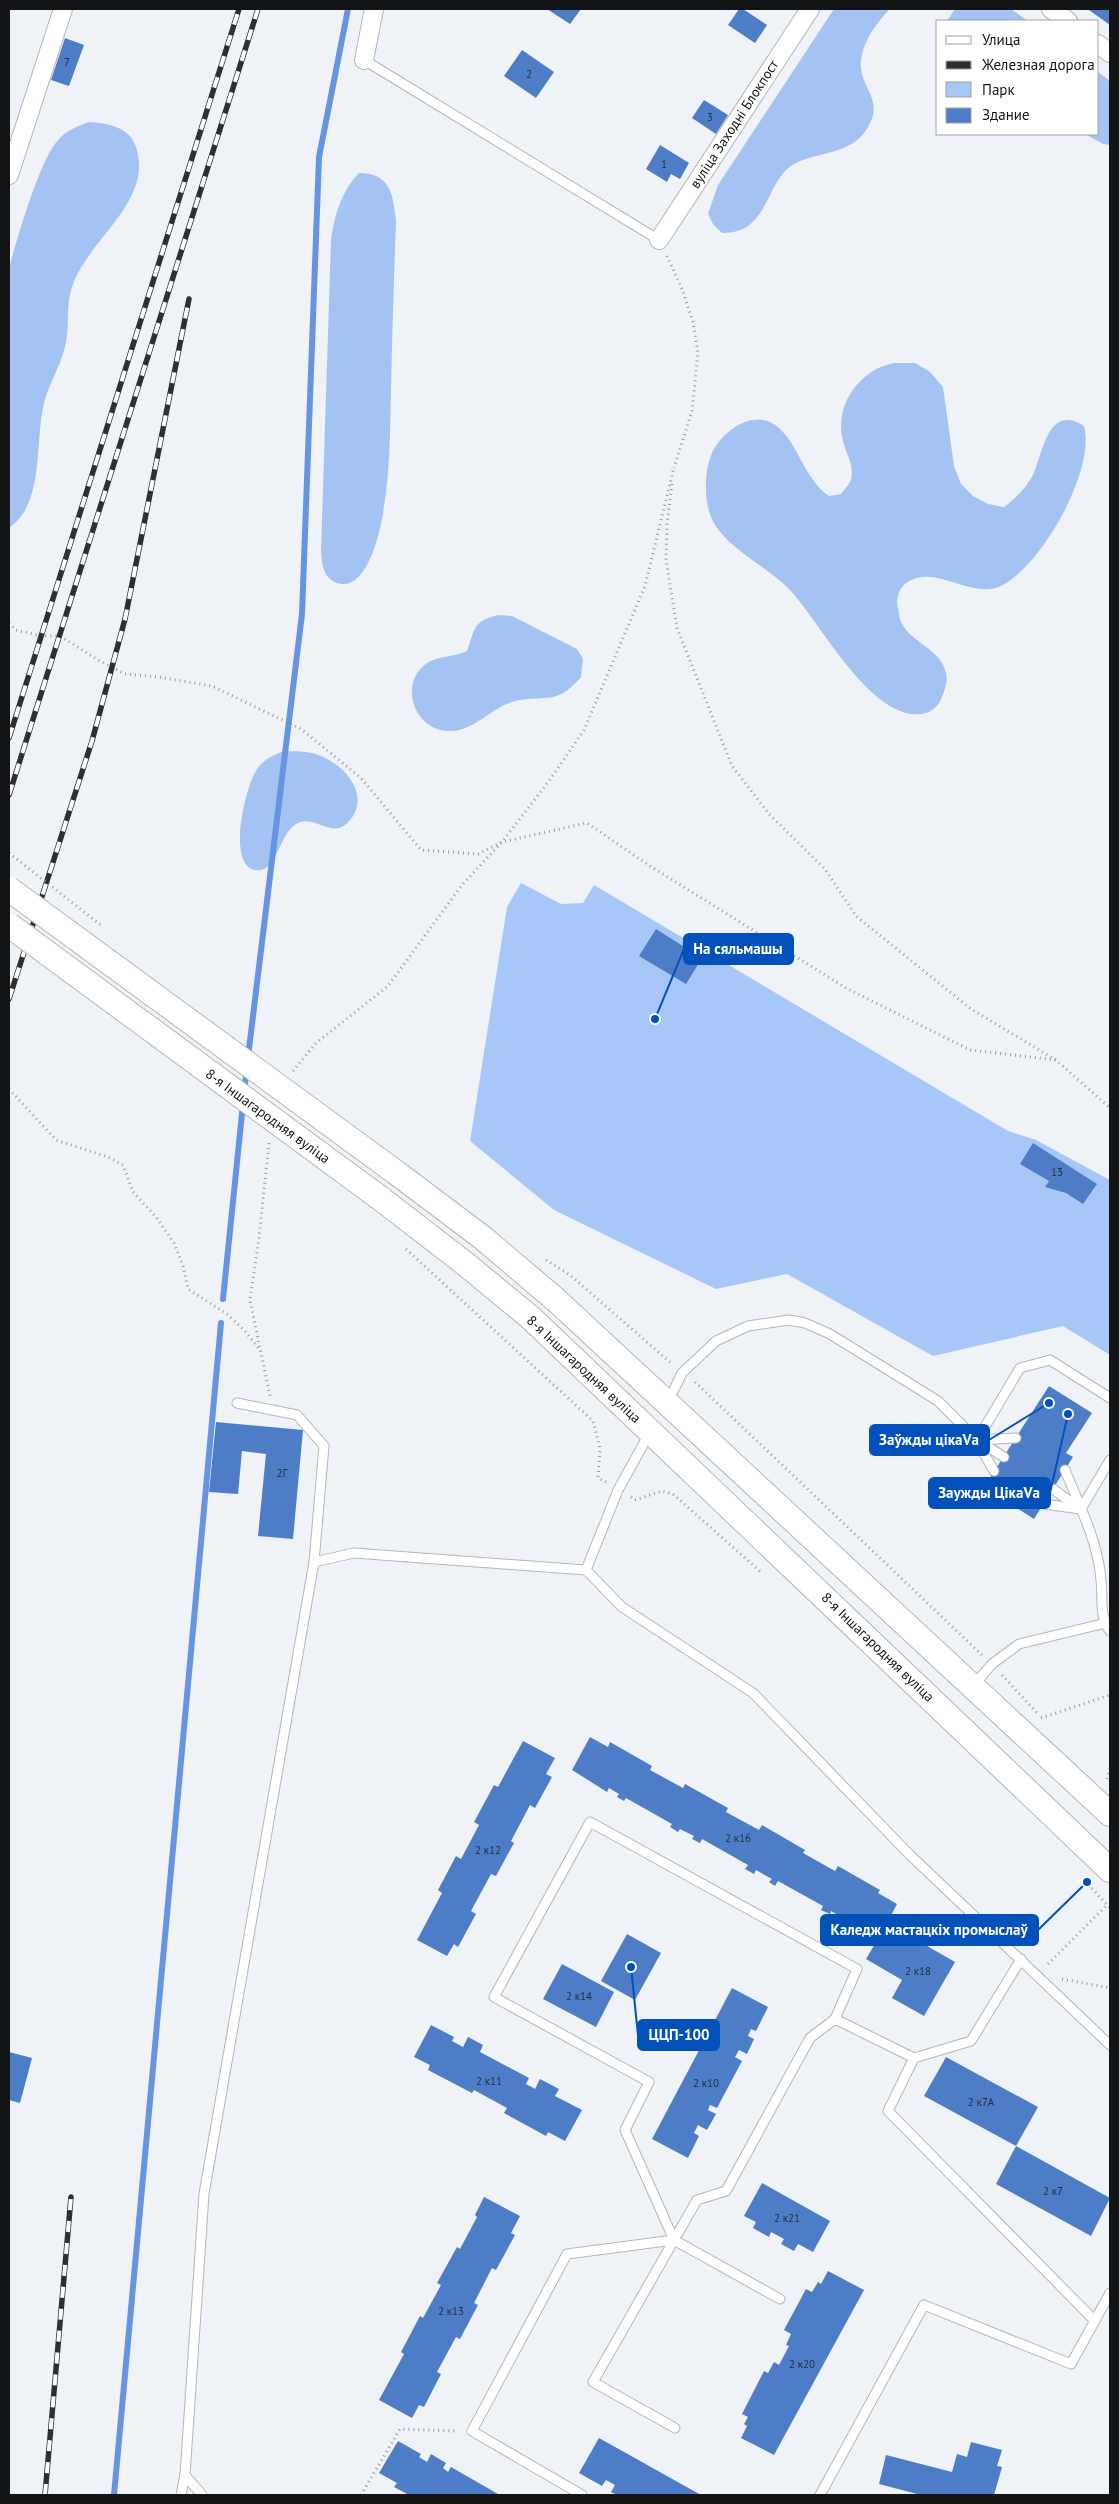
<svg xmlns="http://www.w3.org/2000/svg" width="1119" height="2504" viewBox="0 0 1119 2504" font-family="'PT Sans',sans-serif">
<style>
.green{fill:#a7c7f9}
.forest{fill:#a4c2f2}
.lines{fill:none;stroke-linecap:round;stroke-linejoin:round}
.stream{stroke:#6595e2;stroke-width:6}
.building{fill:#4e7dc8}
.service-casing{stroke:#b2b6bb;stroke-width:11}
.minor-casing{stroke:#b2b6bb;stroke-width:20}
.secondary-casing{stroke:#b2b6bb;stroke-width:26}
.path{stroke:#97999d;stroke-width:3;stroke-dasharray:1 4;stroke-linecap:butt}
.service{stroke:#fff;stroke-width:9}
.minor{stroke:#fff;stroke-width:18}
.secondary{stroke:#fff;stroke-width:24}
.rail-casing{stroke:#2e2f31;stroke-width:5.5}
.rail{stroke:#fff;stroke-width:4;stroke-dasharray:11;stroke-linecap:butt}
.secondary-bridge-casing{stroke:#b2b6bb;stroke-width:26;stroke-linecap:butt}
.path-bridge{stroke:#97999d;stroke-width:3;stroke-dasharray:1 4;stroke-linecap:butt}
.secondary-bridge{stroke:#fff;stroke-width:24}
.labels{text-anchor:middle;stroke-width:4;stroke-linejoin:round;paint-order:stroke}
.number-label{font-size:11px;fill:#222e42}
.street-label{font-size:14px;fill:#131416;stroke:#fff}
.leader{fill:none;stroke:#0251bb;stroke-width:2}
.callout-dot{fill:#0251bb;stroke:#fff;stroke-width:2}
.callout{fill:#0251bb;stroke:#0251bb;stroke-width:2}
.callout-label{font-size:15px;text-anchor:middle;font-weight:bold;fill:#fff}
</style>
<rect width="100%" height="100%" fill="#eff2f7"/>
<path class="green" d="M521,883L561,904L583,903L594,885L1008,1131L1036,1140L1110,1180V1355L1063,1326L933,1356L787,1274L716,1289L554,1210L470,1141L507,907Z"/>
<g class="forest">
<path d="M834,9H890C875,24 859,47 861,69C864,91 883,101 868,127C853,154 823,151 798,162C764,176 772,234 722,233L713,224L708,214L718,185Z"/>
<path d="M955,9H1011L1028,21H947Z"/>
<path d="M1098,72L1110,81V145L1103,144L1085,134H1098Z"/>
<path d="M89,122C107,123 130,127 136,147C153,199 94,236 75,279C66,299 69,315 67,335C65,357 53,376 46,396C33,435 47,502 9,528V268C17,239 40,158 59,139C67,130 78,126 89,122Z"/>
<path d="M359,173C391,173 393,195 396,221C394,278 392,335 391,392C390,432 390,473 383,513C380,534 366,593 337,583C323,578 322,564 321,551L331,240C335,214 341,192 359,173Z"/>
<path d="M894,363H915L930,372L943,387L954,466L961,484L973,496L988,504L1004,507C1016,498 1026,488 1033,475C1043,453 1048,403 1084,426C1096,470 1042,564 1003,585C971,602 933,560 904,585C898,590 896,601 898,608C899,612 899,618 901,622C911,643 941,649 946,673C948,681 945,689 942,697C939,706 931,713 921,714C870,720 819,620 789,589C766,565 717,544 709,511C704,494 705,468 712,453C722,432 749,411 772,423C798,438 802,478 829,496L841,494C843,491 848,486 850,482C856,468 846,454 843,441C836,414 849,386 873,371C879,367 887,365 894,363Z"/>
<path d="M498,615L512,616L577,649L583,659L581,677C555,708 543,693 512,702C489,709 474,732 447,731C414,729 398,683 427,663C438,656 454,657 467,651C475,629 473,621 498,615Z"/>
<path d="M281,752C291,751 302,751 312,753C337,759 370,788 353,816C335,844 319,815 298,823C279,831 277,875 255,870C226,864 246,785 257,769C263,760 272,756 281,752Z"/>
</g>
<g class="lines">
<g class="stream">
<path d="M248,1057L302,614L319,157L348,9"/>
<path d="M244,1091L247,1069"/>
<path d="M223,1299L243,1104"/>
<path d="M114,2495L221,1323"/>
</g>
</g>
<g class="building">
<path d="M547,9H581L570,24Z"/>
<path d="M739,9H743L767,25L755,43L728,25Z"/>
<path d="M1090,9H1110V25L1089,10Z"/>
<path d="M65,38L84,45L69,86L51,80Z"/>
<path d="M522,50L554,72L536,98L504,76Z"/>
<path d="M704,100L728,115L716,134L692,118Z"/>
<path d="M660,145L689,163L680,179L671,174L667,182L646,169Z"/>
<path d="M656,929L702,958L686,984L639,956Z"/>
<path d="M1033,1143L1097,1184L1083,1204L1066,1193L1045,1187L1049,1181L1020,1164Z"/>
<path d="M1049,1386L1092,1413L1066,1453L1073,1457L1034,1519L984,1487Z"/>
<path d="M216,1422L303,1430L293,1539L258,1536L266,1454L242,1451L238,1494L209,1492Z"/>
<path d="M590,1737L608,1747L610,1742L652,1766L650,1770L683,1788L685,1784L728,1808L726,1812L759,1830L762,1825L805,1850L803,1853L835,1871L838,1866L880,1890L878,1893L897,1904L887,1923L955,1962L924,2016L892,1998L902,1980L866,1959L879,1937L853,1922L851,1926L844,1922L845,1919L831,1911L830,1914L821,1910L823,1906L778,1881L775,1886L769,1882L772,1879L756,1870L754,1874L745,1869L748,1865L702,1839L700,1843L692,1839L694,1836L680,1829L678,1832L670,1827L672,1824L626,1798L624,1801L617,1797L619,1794L609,1788L607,1792L572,1770Z"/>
<path d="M523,1741L555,1758L546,1774L552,1777L535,1808L530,1805L511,1841L514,1843L496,1876L491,1874L471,1911L476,1914L458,1947L454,1944L447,1956L417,1940L442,1893L438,1890L456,1856L461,1859L479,1825L474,1822L494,1785L498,1787Z"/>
<path d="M627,1934L661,1953L635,2000L601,1981Z"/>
<path d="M562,1964L614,1992L596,2027L543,1999Z"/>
<path d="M732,1988L768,2007L756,2031L751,2029L748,2036L754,2039L747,2054L739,2050L735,2057L742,2061L717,2108L710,2105L708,2110L716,2114L707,2130L698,2125L694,2133L699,2136L688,2158L652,2139Z"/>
<path d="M431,2025L454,2037L452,2041L463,2047L468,2037L483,2045L480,2052L529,2078L526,2084L535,2089L540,2079L559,2089L555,2096L582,2110L565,2141L548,2132L546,2136L504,2113L507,2108L474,2090L472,2093L428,2070L430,2065L414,2057Z"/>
<path d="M9,2052L32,2058L20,2103L9,2100Z"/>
<path d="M946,2057L1038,2107L1016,2146L924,2096Z"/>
<path d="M1016,2146L1110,2198L1091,2236L996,2184Z"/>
<path d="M762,2183L830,2221L813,2252L798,2244L794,2251L781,2244L784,2239L771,2232L769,2237L753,2228L756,2222L744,2216Z"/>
<path d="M484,2197L520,2216L511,2233L515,2235L496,2270L492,2268L474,2303L478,2305L460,2339L456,2337L437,2372L441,2374L424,2407L419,2405L412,2418L379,2400L404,2354L401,2352L420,2316L423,2318L441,2285L437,2283L457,2247L460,2249L477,2217L475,2215Z"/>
<path d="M828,2271L864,2290L774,2455L741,2438L747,2426L744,2424L748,2417L742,2414L764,2371L768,2373L774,2362L779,2365L789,2346L786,2345L791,2334L784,2330L806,2289L812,2292L818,2282L821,2284Z"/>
<path d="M599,2438L701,2495H617L611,2492L615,2485L606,2480L602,2486L579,2473Z"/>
<path d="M398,2441L421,2454L419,2457L427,2462L431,2454L446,2463L443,2468L448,2472L451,2467L498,2494L409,2495L394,2487L397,2483L379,2473Z"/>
<path d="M971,2442L1002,2450L997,2466L1002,2467L994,2495H921L879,2484L886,2455L952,2472L957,2454L967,2457Z"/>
</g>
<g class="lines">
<defs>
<g id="service">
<path d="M364,60L659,240"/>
<path d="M668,1402L682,1373L716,1341L748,1326L789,1320L805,1323L830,1334L938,1401L977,1440L1004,1457"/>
<path d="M237,1403L297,1415L324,1446L314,1562"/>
<path d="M977,1440L1020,1368L1050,1360L1110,1398"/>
<path d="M977,1440L1016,1438"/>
<path d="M978,1443L994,1471"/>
<path d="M1065,1470C1079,1505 1098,1541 1101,1580C1103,1597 1099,1617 1110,1631"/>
<path d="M1053,1489L1079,1508"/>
<path d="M1044,1504L1081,1509"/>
<path d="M1081,1509L1110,1460"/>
<path d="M586,1570L622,1607L753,1693L910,1855L1110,2045"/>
<path d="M974,1685L992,1664L1019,1644L1110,1622"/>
<path d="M1021,1959L971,2041L914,2058L888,2111L1094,2320"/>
<path d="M674,2240L625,2130L649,2082L494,1997L590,1822L857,1969L835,2019"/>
<path d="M674,2240L593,2382L675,2428"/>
<path d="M780,2299L674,2240L697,2200L726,2191L810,2038L835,2019L914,2058"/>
<path d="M181,2495L185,2475"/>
<path d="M202,2495L185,2475L204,2194L314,1562L354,1553L586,1570L618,1490L649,1434"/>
<path d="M582,2495L472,2431L567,2254L674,2240"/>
<path d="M820,2495L924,2305L1071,2364L1110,2293"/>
</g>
<g id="minor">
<path d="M1051,9L1068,21"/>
<path d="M1098,44L1110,53"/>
<path d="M364,60L374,9"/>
<path d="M9,175L63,9"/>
<path d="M659,240L810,9"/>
</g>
<g id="secondary">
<path d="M398,1174L483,1238L556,1300L1110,1814"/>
<path d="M380,1198L463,1262L531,1318L1110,1870"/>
</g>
</defs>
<use href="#service" class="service-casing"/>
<use href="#minor" class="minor-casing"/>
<use href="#secondary" class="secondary-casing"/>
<g class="path">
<path d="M667,256L682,289L693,322L698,353L692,411L674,468"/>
<path d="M672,484L667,524L666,560L677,628L732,766L769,814L825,869L856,916L971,1009L1056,1060L1110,1108"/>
<path d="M9,623L16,630L41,636H60L98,660L125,674L158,677L212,686L301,729L361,778L421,850L478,854L502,842L587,823L650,866L846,988L970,1050L1056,1060"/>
<path d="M293,1071L316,1043L388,986L462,885L502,842L549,781L584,730L645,586L674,467"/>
<path d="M9,1089L56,1140L108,1157L123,1165L133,1192L156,1217L174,1243L183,1266L188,1289L227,1314L245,1331L260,1350"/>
<path d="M269,1143L259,1238L250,1300L270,1396"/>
<path d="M406,1249L593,1421L600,1448L598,1478L606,1482"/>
<path d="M546,1260L570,1275L672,1364"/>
<path d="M695,1382L982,1655"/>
<path d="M631,1497L635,1500L662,1491L673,1494L762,1573"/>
<path d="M1002,1675L1037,1713"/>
<path d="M1041,1718L1110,1695"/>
<path d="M1107,1779L1110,1768"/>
<path d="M1085,1881L1110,1908"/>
<path d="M1048,1964L1107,1905"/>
<path d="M1062,1979L1110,1988"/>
<path d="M361,2495L400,2429L457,2431"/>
</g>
<use href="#service" class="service"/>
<use href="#minor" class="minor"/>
<use href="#secondary" class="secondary"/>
<defs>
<g id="rail">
<path d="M9,738L239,9"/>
<path d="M9,795L258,9"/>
<path d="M9,999L92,741L125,619L189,299"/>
<path d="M45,2495L71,2197"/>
</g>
</defs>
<use href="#rail" class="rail-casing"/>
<use href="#rail" class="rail"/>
<defs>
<g id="secondary-bridge">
<path d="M9,889L398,1174"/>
<path d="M9,925L380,1198"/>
</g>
</defs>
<use href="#secondary-bridge" class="secondary-bridge-casing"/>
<path class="path-bridge" d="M9,853L102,926"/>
<use href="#secondary-bridge" class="secondary-bridge"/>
</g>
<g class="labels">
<g class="number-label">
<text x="67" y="66">7</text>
<text x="529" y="78">2</text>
<text x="710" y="121">3</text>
<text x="664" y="168">1</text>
<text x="1057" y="1176">13</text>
<text x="282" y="1477">2Г</text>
<text x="738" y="1842">2 к16</text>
<text x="488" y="1854">2 к12</text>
<text x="918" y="1975">2 к18</text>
<text x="579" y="2000">2 к14</text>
<text x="489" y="2085">2 к11</text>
<text x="706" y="2087">2 к10</text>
<text x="981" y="2106">2 к7А</text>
<text x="1053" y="2195">2 к7</text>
<text x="787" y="2222">2 к21</text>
<text x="451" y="2315">2 к13</text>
<text x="802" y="2368">2 к20</text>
</g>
<g class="street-label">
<text transform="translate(734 124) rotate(-57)" y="5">вуліца Заходні Блокпост</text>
<text transform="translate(268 1116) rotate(36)" y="5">8-я Іншагародняя вуліца</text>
<text transform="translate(584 1369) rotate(43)" y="5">8-я Іншагародняя вуліца</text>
<text transform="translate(878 1647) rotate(44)" y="5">8-я Іншагародняя вуліца</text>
</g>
</g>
<path class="leader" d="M655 1019L684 949M1049 1403L989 1440M1068 1414L1050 1493M1087 1882L1038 1930M631 1967L638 2035"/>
<g class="callout-dot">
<circle cx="655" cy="1019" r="5"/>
<circle cx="1049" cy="1403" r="5"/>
<circle cx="1068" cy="1414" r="5"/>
<circle cx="1087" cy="1882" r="5"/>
<circle cx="631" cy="1967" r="5"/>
</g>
<g class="callout">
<rect x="684" y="934" width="109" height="30" rx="5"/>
<rect x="870" y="1425" width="119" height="30" rx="5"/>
<rect x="929" y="1478" width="121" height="30" rx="5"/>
<rect x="821" y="1915" width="217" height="30" rx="5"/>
<rect x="638" y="2020" width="81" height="30" rx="5"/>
</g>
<g class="callout-label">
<text x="738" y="954">На сяльмашы</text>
<text x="929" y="1445">Заўжды цікаVа</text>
<text x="989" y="1498">Заужды ЦікаVа</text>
<text x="929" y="1935">Каледж мастацкіх промыслаў</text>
<text x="679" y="2040">ЦЦП-100</text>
</g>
<rect width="1119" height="2504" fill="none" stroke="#131416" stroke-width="20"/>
<rect x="936" y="20" width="162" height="115" fill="#ffffff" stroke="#a1a1a2"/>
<rect x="946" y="36" width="25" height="8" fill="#ffffff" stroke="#a1a1a2"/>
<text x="982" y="45" font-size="15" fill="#131416">Улица</text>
<rect x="946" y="61" width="25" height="8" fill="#2e2f31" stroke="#a1a1a2"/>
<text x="982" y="70" font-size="15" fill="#131416">Железная дорога</text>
<rect x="946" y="82" width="25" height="15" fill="#a7c7f9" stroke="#a1a1a2"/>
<text x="982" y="95" font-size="15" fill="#131416">Парк</text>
<rect x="946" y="108" width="25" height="15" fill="#4e7dc8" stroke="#a1a1a2"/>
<text x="982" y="120" font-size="15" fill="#131416">Здание</text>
</svg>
